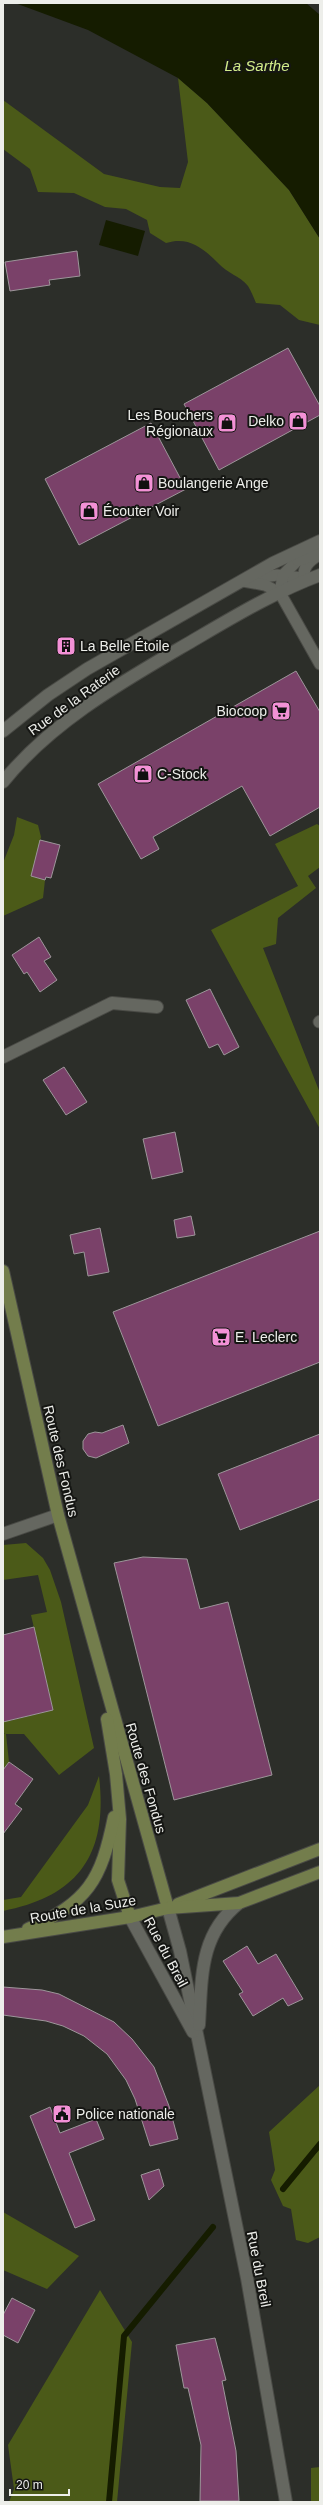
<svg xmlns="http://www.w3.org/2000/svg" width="323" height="2505" viewBox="0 0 323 2505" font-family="Helvetica,sans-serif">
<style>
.green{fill:#4b5a18}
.water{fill:#151c00}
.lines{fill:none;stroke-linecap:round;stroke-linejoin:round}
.stream{stroke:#151c00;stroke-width:6}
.building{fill:#7a4169;stroke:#9d969a}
.lane-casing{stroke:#494a45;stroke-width:13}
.street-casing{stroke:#494a45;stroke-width:14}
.secondary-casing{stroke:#494a45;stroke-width:14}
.lane{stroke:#656760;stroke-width:11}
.street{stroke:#656760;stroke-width:12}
.secondary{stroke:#737d4c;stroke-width:12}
.labels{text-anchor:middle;stroke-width:4;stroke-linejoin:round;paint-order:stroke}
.poi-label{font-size:14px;fill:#edeeea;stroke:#151613;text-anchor:start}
.street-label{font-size:14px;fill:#edeeea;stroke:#151613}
.water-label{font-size:15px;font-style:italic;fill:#d2ec8a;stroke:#151613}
</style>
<rect width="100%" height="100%" fill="#2c2e29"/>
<g class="green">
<path d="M178,78L207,103L289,190L320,239V325L299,320L280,305L256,303C254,298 251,291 248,286C240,276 227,273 219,264C203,248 189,236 166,243L150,233L147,220L126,209L105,207L74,193L38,192L30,169L3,149V100L104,174L160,187L180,188L188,162Z"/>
<path d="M17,817L38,825L41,837L31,876L45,880L43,898L3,916V863L14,835Z"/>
<path d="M317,824L320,826V867L308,876L316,888L278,918L276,944L263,948L320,1093V1129L211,930L298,886L275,844Z"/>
<path d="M26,1543L43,1558L50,1570L61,1602L94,1748L59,1775L24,1734H6L9,1762L3,1770V1734H5L3,1732V1717L9,1721L53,1710L31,1615L47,1612L38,1575L3,1580V1545Z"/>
<path d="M99,1776C108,1852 81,1896 3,1911V1900L21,1897L88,1805Z"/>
<path d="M320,2085V2237L308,2243L296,2240L291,2209L283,2206L271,2180L275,2170L269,2132Z"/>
<path d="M3,2212L79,2256L47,2289L3,2270Z"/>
<path d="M100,2290L132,2342L117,2502H9L14,2489L8,2445Z"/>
<path d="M320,2467V2502H311V2468Z"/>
</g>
<g class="water">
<path d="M15,3H306L320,15V239L289,190L207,103L178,78L88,30Z"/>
<path d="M106,220L145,231L138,256L99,245Z"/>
</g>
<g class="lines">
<g class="stream">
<path d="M283,2189L320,2144"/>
<path d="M109,2502L124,2336L213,2227"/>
</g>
</g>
<g class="building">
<path d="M77,251L80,276L49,280L50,285L10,291L5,262Z"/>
<path d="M288,348L320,406V415L219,470L184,404Z"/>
<path d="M151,423L186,489L79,545L45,479Z"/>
<path d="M296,671L320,712V807L270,836L242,786L153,837L159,849L141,859L98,784Z"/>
<path d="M40,840L60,845L51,878L46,877L45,880L31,876Z"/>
<path d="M39,937L51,957L44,961L57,980L40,992L27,972L24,974L12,955Z"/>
<path d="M210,989L239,1047L224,1055L218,1044L209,1048L186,1000Z"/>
<path d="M64,1067L87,1102L66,1115L43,1080Z"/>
<path d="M175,1132L183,1172L152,1179L143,1139Z"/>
<path d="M191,1216L195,1235L177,1238L174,1220Z"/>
<path d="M100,1228L109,1272L88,1276L84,1252L74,1254L70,1235Z"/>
<path d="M320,1231V1362L158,1426L113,1312Z"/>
<path d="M123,1425L129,1443L96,1458L88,1456L83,1449V1441L88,1434L95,1432L102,1433Z"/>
<path d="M320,1434V1499L240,1530L218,1474Z"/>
<path d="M143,1557L187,1559L200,1609L228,1602L272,1775L174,1800L114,1563Z"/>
<path d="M34,1627L53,1710L3,1722V1635Z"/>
<path d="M9,1762L33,1779L15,1804L22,1809L3,1834V1770Z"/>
<path d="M247,1946L258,1964L276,1954L303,1999L288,2006L283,1998L253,2016L239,1994L243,1992L223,1961Z"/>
<path d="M3,1987L42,1990L59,1994L114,2022L132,2039L154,2067L169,2106L178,2139L150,2146L135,2099L126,2080L107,2054L84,2036L63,2026L46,2021L3,2015Z"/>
<path d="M50,2107L60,2133L96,2119L104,2139L69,2153L95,2220L75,2228L30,2116Z"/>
<path d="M159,2169L164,2186L149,2200L141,2175Z"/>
<path d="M12,2298L35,2310L18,2343L3,2335V2315Z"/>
<path d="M215,2338L226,2380L222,2381L236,2451L239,2501H200L201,2445L188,2388H184L176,2345Z"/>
</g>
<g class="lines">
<defs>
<g id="lane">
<path d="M250,579L277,575L303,578L305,581"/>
<path d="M243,581L265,585L280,593L320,664"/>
<path d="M305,581C301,568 309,561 319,555"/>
<path d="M280,593L283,575L298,560"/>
<path d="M319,1022L320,1021"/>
</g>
<g id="street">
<path d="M298,560L320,553"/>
<path d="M3,731L48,695L87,669L273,563L320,541"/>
<path d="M3,782C51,722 122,682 187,644C230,619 274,592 320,575"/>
<path d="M3,1057L112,1003L157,1007"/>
<path d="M3,1534L58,1515"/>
<path d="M168,1908L180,1951L247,2278L286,2502"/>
<path d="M130,1917L193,2032"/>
<path d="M199,2025C202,1978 199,1935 239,1903"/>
</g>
<g id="secondary">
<path d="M3,1271L58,1515L168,1908"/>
<path d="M107,1719L116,1774L120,1819L118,1880L130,1917"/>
<path d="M178,1904L320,1849"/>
<path d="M28,1929C88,1902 101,1881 114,1817"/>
<path d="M3,1937L130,1917L168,1908L239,1903L320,1872"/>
</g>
</defs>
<use href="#lane" class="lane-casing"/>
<use href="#street" class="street-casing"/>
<use href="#secondary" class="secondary-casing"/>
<use href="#lane" class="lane"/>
<use href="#street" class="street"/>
<use href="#secondary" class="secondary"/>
</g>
<defs>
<symbol id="shop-square" viewBox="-11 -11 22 22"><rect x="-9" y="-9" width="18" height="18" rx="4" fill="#f391d6" stroke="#151613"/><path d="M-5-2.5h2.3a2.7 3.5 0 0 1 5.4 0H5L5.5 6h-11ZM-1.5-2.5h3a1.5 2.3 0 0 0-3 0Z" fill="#111"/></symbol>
<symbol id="building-square" viewBox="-11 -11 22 22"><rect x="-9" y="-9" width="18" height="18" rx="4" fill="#f391d6" stroke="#151613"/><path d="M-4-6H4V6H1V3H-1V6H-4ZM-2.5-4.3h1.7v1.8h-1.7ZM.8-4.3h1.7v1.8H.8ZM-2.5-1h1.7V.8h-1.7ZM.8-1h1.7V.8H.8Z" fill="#111"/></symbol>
<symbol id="supermarket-square" viewBox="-11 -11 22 22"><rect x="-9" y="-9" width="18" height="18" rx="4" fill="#f391d6" stroke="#151613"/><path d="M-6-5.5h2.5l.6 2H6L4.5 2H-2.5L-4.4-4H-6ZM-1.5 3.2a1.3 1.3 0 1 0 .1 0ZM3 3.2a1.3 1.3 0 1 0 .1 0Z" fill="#111"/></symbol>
<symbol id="civic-square" viewBox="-11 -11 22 22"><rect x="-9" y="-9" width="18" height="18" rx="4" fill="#f391d6" stroke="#151613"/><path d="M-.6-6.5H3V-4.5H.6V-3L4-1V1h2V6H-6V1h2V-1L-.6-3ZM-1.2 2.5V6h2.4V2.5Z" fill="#111"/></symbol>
</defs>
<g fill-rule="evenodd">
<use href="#shop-square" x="287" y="410" width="22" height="22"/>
<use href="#shop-square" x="216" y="412" width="22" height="22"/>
<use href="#shop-square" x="133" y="472" width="22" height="22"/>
<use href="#shop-square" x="78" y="500" width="22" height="22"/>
<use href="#building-square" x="55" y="635" width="22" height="22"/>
<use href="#supermarket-square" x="270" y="700" width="22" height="22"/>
<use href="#shop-square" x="132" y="763" width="22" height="22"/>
<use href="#supermarket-square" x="210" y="1326" width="22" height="22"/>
<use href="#civic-square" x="51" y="2103" width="22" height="22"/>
</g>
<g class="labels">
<g class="poi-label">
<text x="213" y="420" text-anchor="end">Les Bouchers<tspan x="213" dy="16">Régionaux</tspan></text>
<text x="284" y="426" text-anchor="end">Delko</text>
<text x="158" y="488">Boulangerie Ange</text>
<text x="103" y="516">Écouter Voir</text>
<text x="80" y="651">La Belle Étoile</text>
<text x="267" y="716" text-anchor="end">Biocoop</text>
<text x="157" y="779">C-Stock</text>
<text x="235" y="1342">E. Leclerc</text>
<text x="76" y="2119">Police nationale</text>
</g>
<g class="street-label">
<text transform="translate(74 700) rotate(-36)" y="5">Rue de la Raterie</text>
<text transform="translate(61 1461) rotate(77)" y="5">Route des Fondus</text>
<text transform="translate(146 1778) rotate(74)" y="5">Route des Fondus</text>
<text transform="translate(83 1909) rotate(-10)" y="5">Route de la Suze</text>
<text transform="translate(166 1952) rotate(62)" y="5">Rue du Breil</text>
<text transform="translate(259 2269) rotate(79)" y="5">Rue du Breil</text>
</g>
<g class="water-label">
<text x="257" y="71">La Sarthe</text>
</g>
</g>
<rect width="323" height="2505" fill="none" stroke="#edeeea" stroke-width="8"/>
<path d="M10 2489v6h59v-6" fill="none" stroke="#edeeea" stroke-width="2"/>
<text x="16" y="2489" font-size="12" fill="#edeeea" stroke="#151613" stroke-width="3" paint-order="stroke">20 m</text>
</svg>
